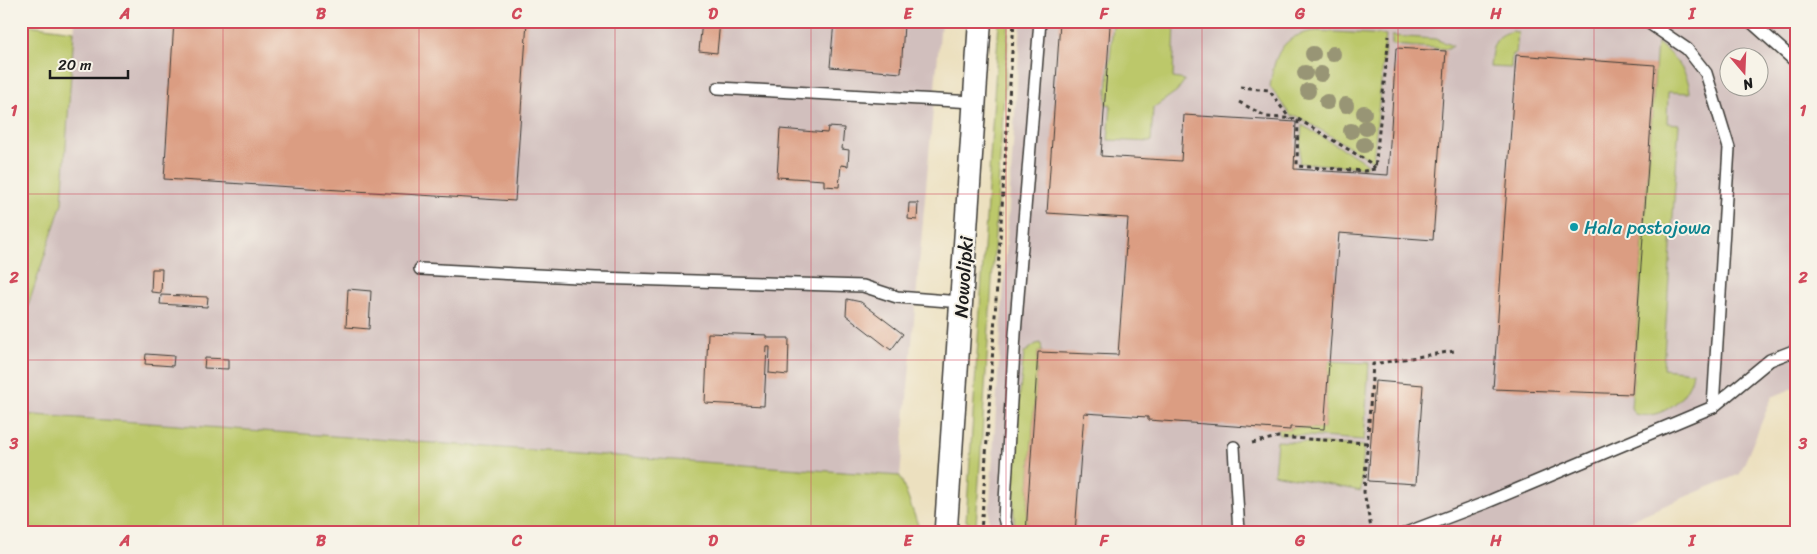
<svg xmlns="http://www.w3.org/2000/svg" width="1817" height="554" viewBox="0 0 1817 554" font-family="Sriracha,sans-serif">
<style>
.industrial{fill:#d1bfbd;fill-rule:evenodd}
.green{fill:#bcc86a;stroke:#6c7243}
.building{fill:#db9d82}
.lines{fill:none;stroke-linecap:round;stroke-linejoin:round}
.service-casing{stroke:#3b3934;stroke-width:14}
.minor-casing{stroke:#3b3934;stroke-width:25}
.path{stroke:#3b3934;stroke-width:3;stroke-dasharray:4 4;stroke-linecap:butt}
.service{stroke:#fff;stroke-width:11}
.minor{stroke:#fff;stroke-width:22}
.tree{fill:#989574}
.grid{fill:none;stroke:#d1495b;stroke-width:1;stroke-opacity:0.55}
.culture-dot{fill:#0f9aa8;stroke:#f7f3e8;stroke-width:2}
.labels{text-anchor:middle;stroke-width:4;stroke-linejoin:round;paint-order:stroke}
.culture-label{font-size:19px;fill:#0d838f;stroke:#f7f3e8;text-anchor:start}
.street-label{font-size:19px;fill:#1c1c1c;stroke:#f7f3e8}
.neatline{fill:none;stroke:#d1495b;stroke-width:2}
.grid-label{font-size:16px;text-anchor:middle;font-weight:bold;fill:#d1495b}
</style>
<rect width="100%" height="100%" fill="#f7f3e8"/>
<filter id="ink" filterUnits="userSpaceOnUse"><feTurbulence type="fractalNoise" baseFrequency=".02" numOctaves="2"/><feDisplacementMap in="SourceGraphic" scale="10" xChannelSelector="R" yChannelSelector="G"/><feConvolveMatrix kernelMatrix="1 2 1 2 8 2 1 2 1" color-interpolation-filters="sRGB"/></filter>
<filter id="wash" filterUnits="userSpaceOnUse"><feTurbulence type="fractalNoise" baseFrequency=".0096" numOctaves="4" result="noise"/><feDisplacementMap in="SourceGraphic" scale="20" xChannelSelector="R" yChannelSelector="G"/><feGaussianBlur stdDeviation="1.12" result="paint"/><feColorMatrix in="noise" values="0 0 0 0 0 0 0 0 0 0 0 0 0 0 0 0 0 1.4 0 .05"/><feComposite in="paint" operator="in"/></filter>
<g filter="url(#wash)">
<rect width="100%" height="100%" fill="#ece0bf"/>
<g class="industrial">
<path d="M75,21H941L900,476L21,414V327L62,203Z"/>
<path d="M1021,21H1796V387L1772,397L1740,474L1599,533H988ZM1730,58H1760V88H1730Z"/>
</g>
<g class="green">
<path d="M999,21H1009L976,526L966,521Z"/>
<path d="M1104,21H1175L1173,78L1185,80L1177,91L1153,108L1151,142L1108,140L1111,105L1106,104L1113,25L1104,23Z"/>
<path d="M21,24L74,31L62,203L21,327Z"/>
<path d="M1317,31L1386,35L1373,161L1297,116H1291L1270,87C1274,56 1281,34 1317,31Z"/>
<path d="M1513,31L1518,33L1516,54H1512L1511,68L1490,67C1492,48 1493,35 1513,31Z"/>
<path d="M1392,36L1435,39L1453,46L1448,49L1392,45Z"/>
<path d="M1657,42C1673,56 1689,71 1690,93L1668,92L1667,123L1679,124L1663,369L1693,372C1692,377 1691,383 1688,387C1679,406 1655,420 1635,414L1631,408Z"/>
<path d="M1302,125L1367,163L1366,167L1299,163Z"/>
<path d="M1041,343L1042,352H1038L1026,533H1015C1010,476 1018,410 1024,353L1036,344Z"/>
<path d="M1329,361L1369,363L1364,440L1278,434V429L1290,430V427L1324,429Z"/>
<path d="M21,414L900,476L921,533H21Z"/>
<path d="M1277,441L1364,446L1361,491L1274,474Z"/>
</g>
<g id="blocks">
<g class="building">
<path d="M174,21H527L515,201L164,179Z"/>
<path d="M702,21H720L717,53L699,51Z"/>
<path d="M834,21H869L904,24L901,73L830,67Z"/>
<path d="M1060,22L1110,26L1101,156L1181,161L1184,115L1296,122L1294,169L1388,175L1396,48L1446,51L1433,240L1339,233L1324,429L1290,427V430L1148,420V417L1084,413L1075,533H1026L1038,352L1118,355L1128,218L1047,213Z"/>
<path d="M1516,55L1655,65L1632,394L1493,389Z"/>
<path d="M828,127L844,128L842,149L849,150L848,166L841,165L839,187L824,186V180L777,177L780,129L827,133Z"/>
<path d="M909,203H918L917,220L908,219Z"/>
<path d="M152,269H162L161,293L151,292Z"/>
<path d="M348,289L371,291L369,329L346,327Z"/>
<path d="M161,295L208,297L207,307L160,304Z"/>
<path d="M847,299L861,302L903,334L891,350L846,315Z"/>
<path d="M708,333L767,335V338H789L788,375L769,373L770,347H767L764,406L705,403Z"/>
<path d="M146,354L174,356L173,366L145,364Z"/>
<path d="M205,358L228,359V369L204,368Z"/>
<path d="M1375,381L1423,385L1416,484L1368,481Z"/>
</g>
</g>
</g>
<g filter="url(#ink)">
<use href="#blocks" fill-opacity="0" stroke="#3b3934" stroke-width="1"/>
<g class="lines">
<defs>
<g id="service">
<path d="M1750,21L1796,62"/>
<path d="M718,88L974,102"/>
<path d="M420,269L596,278L863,286L897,297L961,302"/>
<path d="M1713,407L1770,360L1796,350"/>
<path d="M1234,447L1239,533"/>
<path d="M1008,533L1004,518L1015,334L1040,21"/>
<path d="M1406,533L1485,503L1713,407L1729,148L1706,73L1687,49L1646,21"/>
</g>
<path id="minor" d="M949,533L946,527L980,21"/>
</defs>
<use href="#service" class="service-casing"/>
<use href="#minor" class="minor-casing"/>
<g class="path">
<path d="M1240,87L1269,90L1290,119"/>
<path d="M1239,102L1267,117L1298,119L1297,166L1364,171L1375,169L1389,36"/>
<path d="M1298,119L1369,162L1375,168"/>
<path d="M1252,443L1278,437L1367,443"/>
<path d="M981,533L1014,21"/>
<path d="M1372,533L1364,492L1373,364L1454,351"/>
</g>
<use href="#service" class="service"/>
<use href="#minor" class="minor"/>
</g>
<g class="tree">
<circle cx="1313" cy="54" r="8"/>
<circle cx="1333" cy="54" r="8"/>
<circle cx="1305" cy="73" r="8"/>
<circle cx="1321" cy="74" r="8"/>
<circle cx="1308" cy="91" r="8"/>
<circle cx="1327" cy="102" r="8"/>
<circle cx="1346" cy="105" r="8"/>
<circle cx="1364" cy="113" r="8"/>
<circle cx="1366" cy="128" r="8"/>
<circle cx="1351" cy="131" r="8"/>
<circle cx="1364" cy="145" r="8"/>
</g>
</g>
<path class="grid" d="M223,21V533M419,21V533M615,21V533M811,21V533M1006,21V533M1202,21V533M1398,21V533M1594,21V533M21,194H1796M21,360H1796"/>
<circle class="culture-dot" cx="1574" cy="227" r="5"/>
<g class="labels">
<g class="culture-label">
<text x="1584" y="234">Hala postojowa</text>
</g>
<g class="street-label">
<text transform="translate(963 277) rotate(-86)" y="7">Nowolipki</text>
</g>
</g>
<rect width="1817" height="554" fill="none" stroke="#f7f3e8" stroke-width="55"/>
<g transform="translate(1744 72) rotate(161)"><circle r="24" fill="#f7f3e8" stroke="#9f9d96"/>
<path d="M0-4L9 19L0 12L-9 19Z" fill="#d1495b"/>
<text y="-8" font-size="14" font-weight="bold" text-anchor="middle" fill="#1c1c1c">N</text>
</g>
<path d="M50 70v8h78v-8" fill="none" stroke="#1c1c1c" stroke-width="2.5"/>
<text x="58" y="70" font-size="15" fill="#1c1c1c" stroke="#f7f3e8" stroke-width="4" paint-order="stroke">20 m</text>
<rect x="28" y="28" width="1762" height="498" class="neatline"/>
<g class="grid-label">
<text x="125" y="19">A</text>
<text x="321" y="19">B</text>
<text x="517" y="19">C</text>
<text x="713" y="19">D</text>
<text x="908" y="19">E</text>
<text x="1104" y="19">F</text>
<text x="1300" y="19">G</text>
<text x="1496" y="19">H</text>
<text x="1692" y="19">I</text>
<text x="14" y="116">1</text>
<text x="1803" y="116">1</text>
<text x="14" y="283">2</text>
<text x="1803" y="283">2</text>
<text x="14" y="449">3</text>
<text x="1803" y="449">3</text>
<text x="125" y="546">A</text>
<text x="321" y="546">B</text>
<text x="517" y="546">C</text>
<text x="713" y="546">D</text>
<text x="908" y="546">E</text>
<text x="1104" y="546">F</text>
<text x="1300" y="546">G</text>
<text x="1496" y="546">H</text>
<text x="1692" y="546">I</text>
</g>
</svg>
